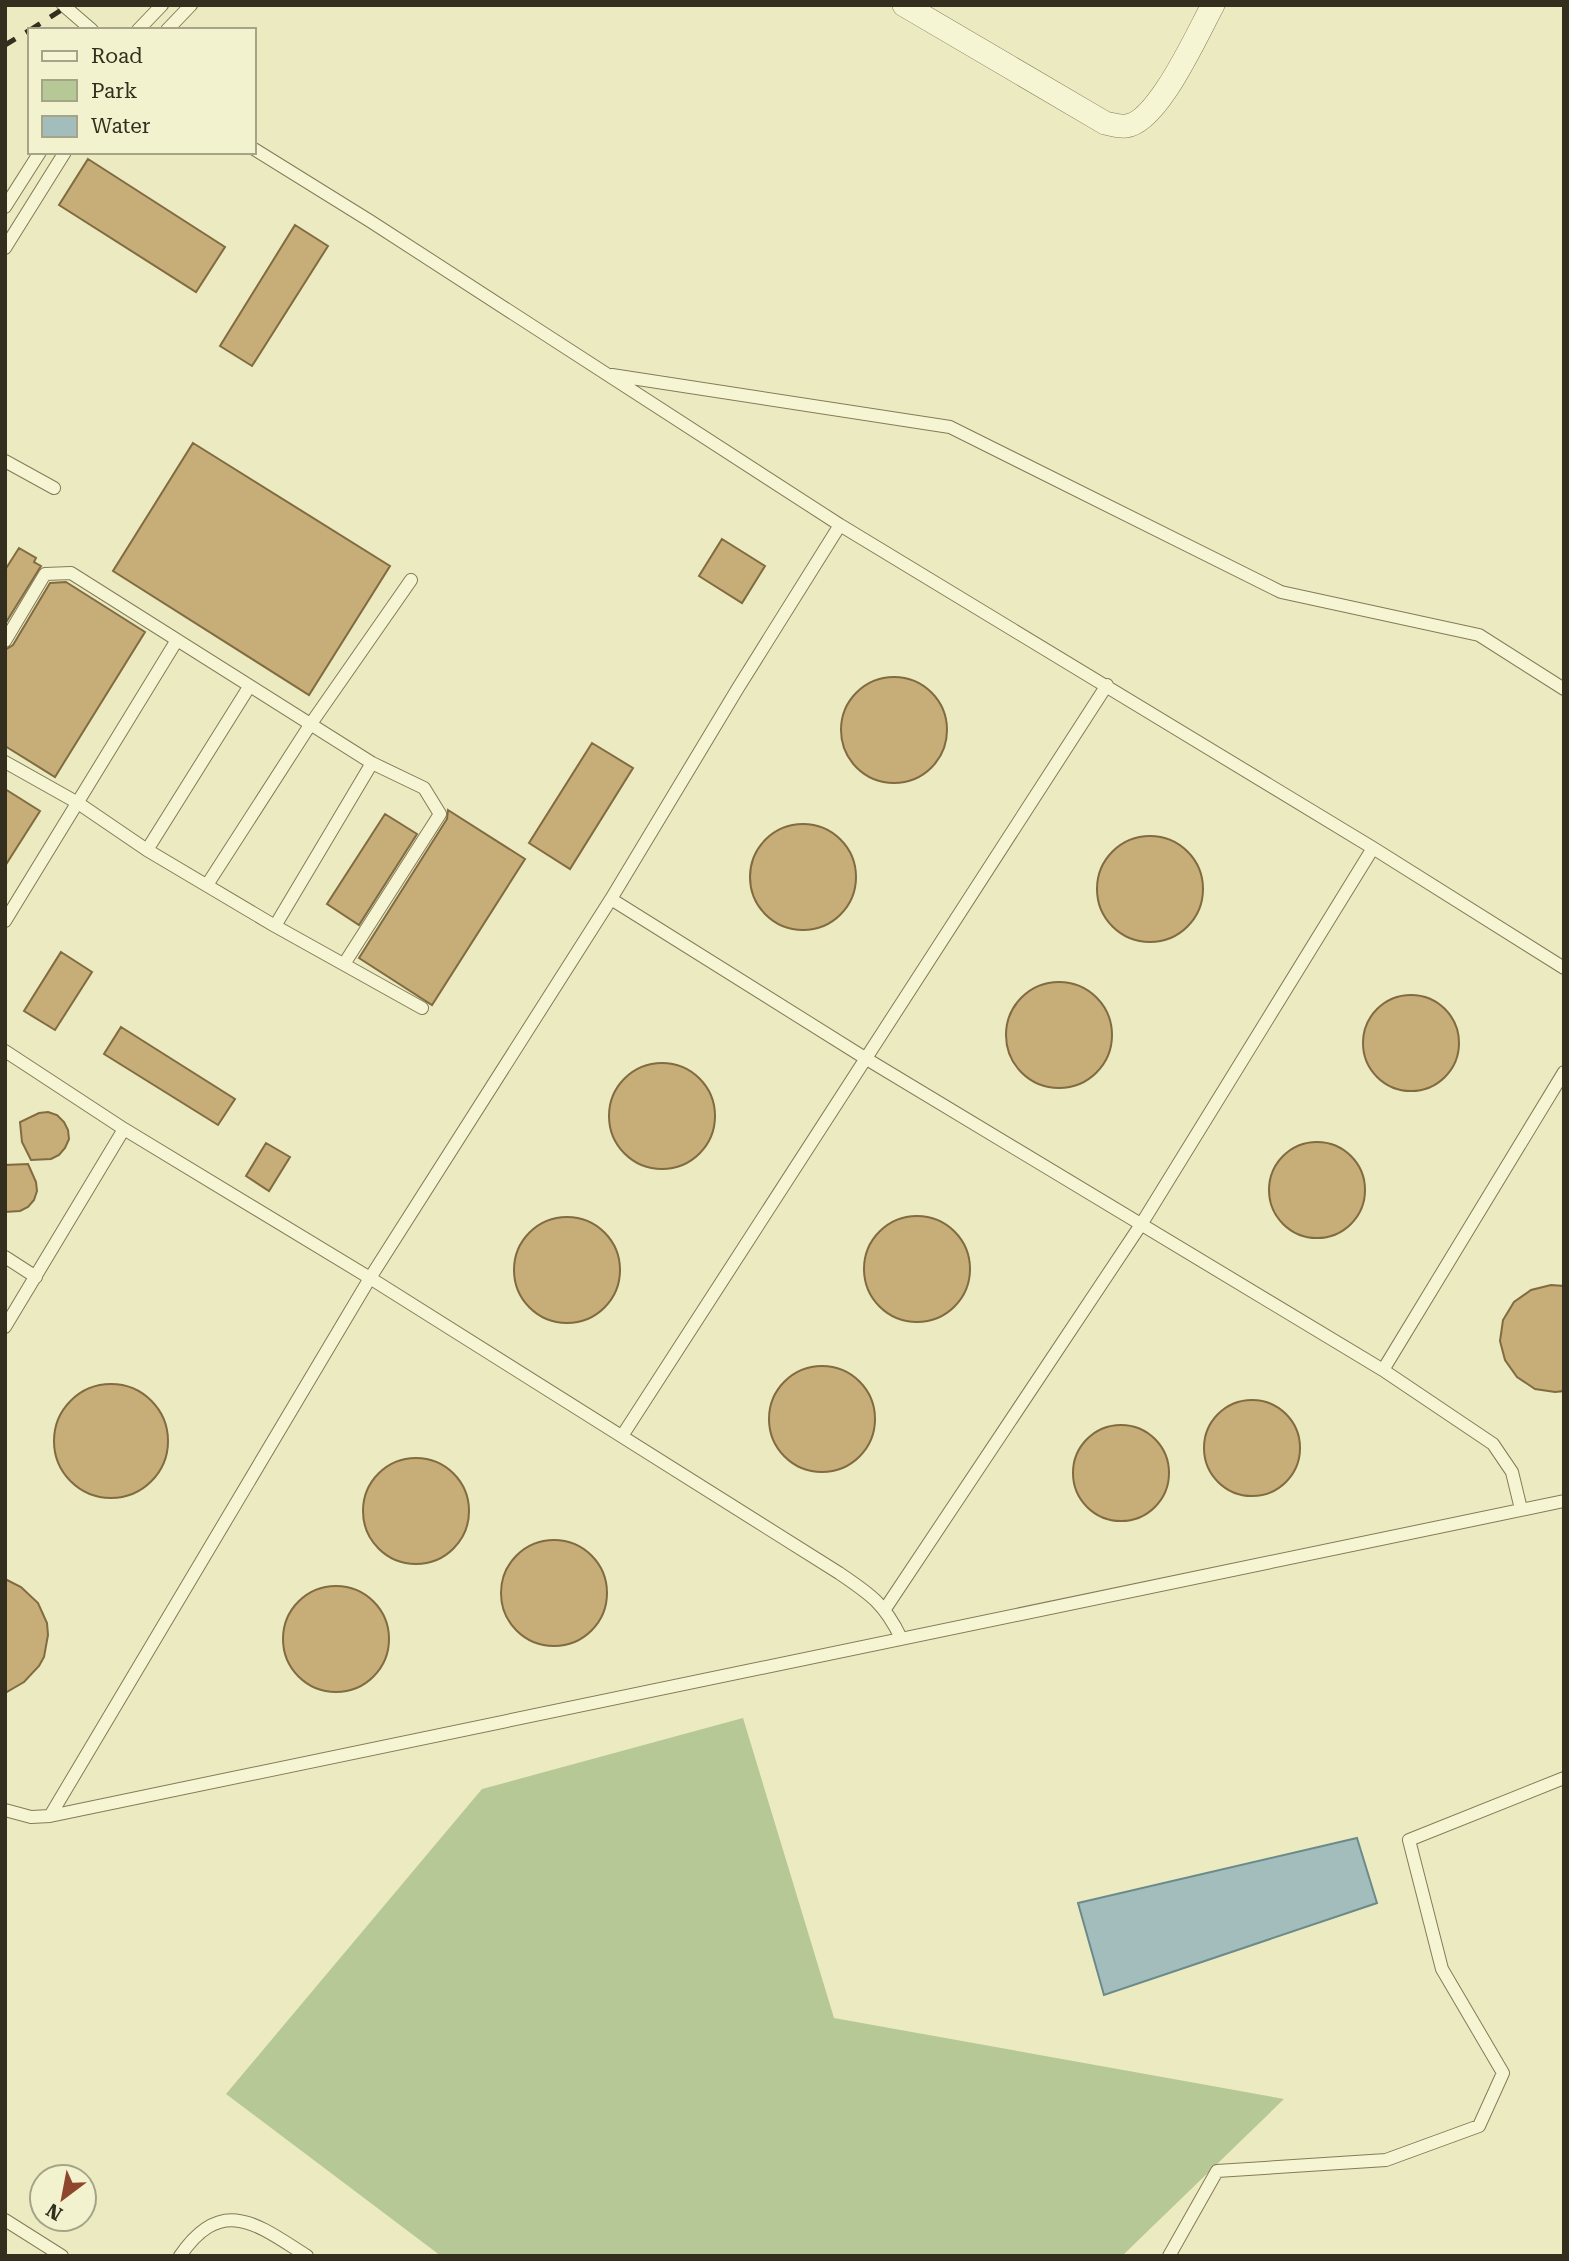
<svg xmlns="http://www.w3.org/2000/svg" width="1569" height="2261" font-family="'Roboto Serif',serif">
<rect width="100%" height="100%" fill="#ebeac0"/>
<path fill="#b5c895" d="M743,1718L834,2018L1284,2099L1122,2256H441L226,2094L482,1789Z"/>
<path fill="#a3bdbd" stroke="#6b8a8a" stroke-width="2" d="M1357,1838L1377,1903L1104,1995L1078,1903Z"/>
<path fill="#c7ae78" stroke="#816b41" stroke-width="2" d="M88,159L225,247L196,292L59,205Z
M295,225L328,246L252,366L220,346Z
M193,443L390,566L309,695L113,571Z
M722,539L765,566L742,603L699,576Z
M19,548L36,558L34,562L41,566L5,624V570Z
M66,582L145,632L55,777L5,746V650L13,645L50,583Z
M841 730a53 53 0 1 1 106 0a53 53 0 1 1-106 0Z
M592,743L633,768L570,869L529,843Z
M5,789L40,811L5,866Z
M448,810L525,859L432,1005L359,958L447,819Z
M385,814L417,834L359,925L327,904Z
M750 877a53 53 0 1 1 106 0a53 53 0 1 1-106 0Z
M1097 889a53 53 0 1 1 106 0a53 53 0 1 1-106 0Z
M61,952L92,972L55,1030L24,1011Z
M1006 1035a53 53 0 1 1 106 0a53 53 0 1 1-106 0Z
M1363 1043a48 48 0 1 1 96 0a48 48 0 1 1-96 0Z
M121,1027L235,1099L218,1125L104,1054Z
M609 1116a53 53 0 1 1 106 0a53 53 0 1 1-106 0Z
M48,1112L57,1115L64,1122L68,1130L69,1139L65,1148L59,1155L51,1159L31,1160L22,1142L20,1122L39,1113Z
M1269 1190a48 48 0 1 1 96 0a48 48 0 1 1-96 0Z
M266,1143L290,1157L269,1191L246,1176Z
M28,1164L36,1182L37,1191L34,1200L28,1207L20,1211L5,1212V1165Z
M864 1269a53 53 0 1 1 106 0a53 53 0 1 1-106 0Z
M514 1270a53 53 0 1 1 106 0a53 53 0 1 1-106 0Z
M1551,1285L1564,1286V1391L1555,1392L1535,1389L1517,1377L1505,1360L1500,1341L1503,1320L1514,1302L1531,1290Z
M769 1419a53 53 0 1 1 106 0a53 53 0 1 1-106 0Z
M54 1441a57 57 0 1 1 114 0a57 57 0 1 1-114 0Z
M1204 1448a48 48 0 1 1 96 0a48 48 0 1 1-96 0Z
M1073 1473a48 48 0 1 1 96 0a48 48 0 1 1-96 0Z
M363 1511a53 53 0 1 1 106 0a53 53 0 1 1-106 0Z
M501 1593a53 53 0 1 1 106 0a53 53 0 1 1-106 0Z
M5,1579L21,1587L38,1603L47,1623L48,1635L44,1657L39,1666L24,1682L5,1693Z
M283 1639a53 53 0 1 1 106 0a53 53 0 1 1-106 0Z"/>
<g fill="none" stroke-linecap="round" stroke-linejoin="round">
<defs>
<path id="service" d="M63,5L92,30
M138,30L162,5
M167,30L191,5
M254,149L370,221L840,525L1373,848L1564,968
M5,207L40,152
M5,248L65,152
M612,375L950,427L1281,592L1479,635L1564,689
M5,461L54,488
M5,641L45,574L71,573L372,763L424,788L440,814L344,964
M5,762L78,803L147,850L275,926L422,1008
M147,850L249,687
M207,885L310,725L411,580
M611,899L865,1058L1383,1370L1493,1444L1512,1472L1521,1509
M5,921L177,640
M275,926L372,763
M5,1051L124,1129L370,1278L839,1573C870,1594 884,1603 901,1638
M5,1257L36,1277
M5,1327L124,1129
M1383,1370L1564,1072
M622,1436L1107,685
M885,1609L1142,1223L1373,848
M5,1810L31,1817L50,1816L1564,1501
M50,1816L370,1278L611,899L738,688L840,525
M5,2220L62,2256
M180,2256C222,2194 258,2225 307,2256
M1169,2256L1217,2171L1386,2160L1479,2126L1503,2073L1442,1969L1409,1840L1564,1778"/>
<path id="minor" d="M904,5L1105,123C1111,124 1120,127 1126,126C1158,123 1198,32 1213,5"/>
</defs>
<use href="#service" stroke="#837b59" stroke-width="14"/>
<use href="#minor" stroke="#837b59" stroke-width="24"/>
<use href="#service" stroke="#f6f5d3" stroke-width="12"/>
<use href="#minor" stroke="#f6f5d3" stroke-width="23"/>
<path stroke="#332e1d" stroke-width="5" stroke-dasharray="12 12" stroke-linecap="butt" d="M30,30L69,5
M5,45L30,30"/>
</g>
<rect width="1569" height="2261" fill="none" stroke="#332e1d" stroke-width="14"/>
<rect x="28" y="28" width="228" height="126" fill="#f3f2cf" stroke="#a6a488" stroke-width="2"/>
<rect x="42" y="51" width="35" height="10" fill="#f6f5d3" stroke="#a6a488" stroke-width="2"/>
<text x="91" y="63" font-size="21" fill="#332e1d">Road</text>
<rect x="42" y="80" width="35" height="21" fill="#b5c895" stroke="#a6a488" stroke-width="2"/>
<text x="91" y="98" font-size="21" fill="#332e1d">Park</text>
<rect x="42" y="116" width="35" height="21" fill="#a3bdbd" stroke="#a6a488" stroke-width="2"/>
<text x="91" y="133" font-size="21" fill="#332e1d">Water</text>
<g transform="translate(63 2198) rotate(212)"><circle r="33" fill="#f3f2cf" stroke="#a6a488" stroke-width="2"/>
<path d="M0-5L12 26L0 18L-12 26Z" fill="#8f462d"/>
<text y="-10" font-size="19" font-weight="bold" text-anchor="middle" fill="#332e1d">N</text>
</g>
</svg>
